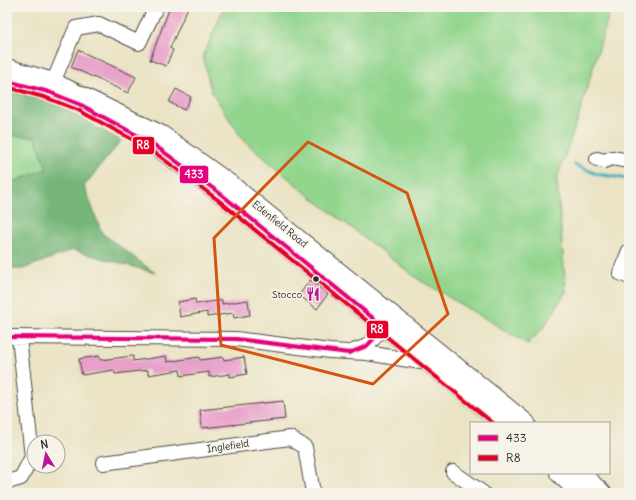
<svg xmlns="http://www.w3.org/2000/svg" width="636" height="500" font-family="Delius,sans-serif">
<rect width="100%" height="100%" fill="#f7f3e8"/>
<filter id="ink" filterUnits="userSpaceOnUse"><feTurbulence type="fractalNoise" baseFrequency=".025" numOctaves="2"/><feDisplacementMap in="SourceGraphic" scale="8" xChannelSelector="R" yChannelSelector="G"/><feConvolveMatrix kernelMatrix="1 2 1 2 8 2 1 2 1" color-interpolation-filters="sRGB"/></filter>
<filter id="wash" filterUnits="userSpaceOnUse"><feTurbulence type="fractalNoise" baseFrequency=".012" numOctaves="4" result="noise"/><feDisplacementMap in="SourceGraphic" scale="16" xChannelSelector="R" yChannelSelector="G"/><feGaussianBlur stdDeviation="0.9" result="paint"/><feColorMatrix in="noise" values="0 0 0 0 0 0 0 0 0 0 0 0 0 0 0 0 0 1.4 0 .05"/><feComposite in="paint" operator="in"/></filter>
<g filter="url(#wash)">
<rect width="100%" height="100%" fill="#eae3c4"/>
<path fill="#92d58d" stroke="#5e805c" d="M224,7H611L580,112L557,179L566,292L544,327L528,344L418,279L306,193L243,140L211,91L203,57Z
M7,135L35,137L47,169L7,184Z"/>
<path fill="#75b678" stroke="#507052" d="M7,89L58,105L121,141L84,186L102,233L155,273L73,250L23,269H7V184L47,169L35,137L7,135Z"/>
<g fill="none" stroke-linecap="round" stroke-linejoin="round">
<path stroke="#42aec0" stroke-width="3.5" d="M575,165L597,174L629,179"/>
</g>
<g id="blocks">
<path fill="#e8a0ca" d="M170,7H188L170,48L173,50L166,66L150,60Z
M78,50L136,77L128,93L71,67Z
M176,89L191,97L184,110L169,102Z
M310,280L328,294L317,309L299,295Z
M195,299L196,304L222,300V304L248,300L250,315L234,318L233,313L207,317V312L180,317L178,302Z
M99,356L100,360L133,356V361L166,356L167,362L199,357L200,360L223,357L224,360L244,357L247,374L230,377V374L209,377V372L181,376L180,370L148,375V370L115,374L114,370L82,375L79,359Z
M283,401L285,419L202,428L200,410Z"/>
</g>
</g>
<g filter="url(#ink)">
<use href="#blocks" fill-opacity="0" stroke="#484742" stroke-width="1"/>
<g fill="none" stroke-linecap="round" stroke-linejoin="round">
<defs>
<path id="minor" d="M49,92L76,28L99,24L139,43L156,7
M597,159L604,161L612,158L629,161
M629,251L620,273L629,277
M7,337L236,339L330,351L367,353L427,363
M353,351L367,346L391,319
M103,463L290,438L305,447L313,493
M453,472L483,493
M7,482L21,478L32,457L19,337"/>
<path id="major" d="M7,68L53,82L162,135L230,184L526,423
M152,143L222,195L503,423
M559,473L580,493
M580,473L602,493"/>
</defs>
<use href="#minor" stroke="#484742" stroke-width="16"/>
<use href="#major" stroke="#484742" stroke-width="20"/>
<use href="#minor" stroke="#fff" stroke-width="14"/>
<use href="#major" stroke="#fff" stroke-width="18"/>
<defs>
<path id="bus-1" d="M7,81L49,92L81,105L153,144L222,195L384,327L367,346L349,353L236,339L7,337"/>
<path id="bus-2" d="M7,87L47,98L78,110L150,149L218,200L493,423"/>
</defs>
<use href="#bus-1" stroke="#f7f3e8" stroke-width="7"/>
<use href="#bus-2" stroke="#f7f3e8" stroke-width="7"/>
<use href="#bus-1" stroke="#e5007d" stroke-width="4"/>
<use href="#bus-2" stroke="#e4002b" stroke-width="4"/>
</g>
</g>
<path fill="none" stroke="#d5540f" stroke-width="3" stroke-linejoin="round" d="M308,142L407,193L448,314L373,384L221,345L214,238Z"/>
<defs>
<symbol id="restaurant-bare" viewBox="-9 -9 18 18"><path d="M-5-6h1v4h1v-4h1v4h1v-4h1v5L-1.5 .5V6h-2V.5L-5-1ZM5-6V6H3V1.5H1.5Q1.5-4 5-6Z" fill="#b5179e" stroke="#f7f3e8" stroke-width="2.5" paint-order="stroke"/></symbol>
</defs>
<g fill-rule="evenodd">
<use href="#restaurant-bare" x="303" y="284" width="20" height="20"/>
</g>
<circle fill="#2b2b2b" stroke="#f7f3e8" stroke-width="1.5" cx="316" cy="279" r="3.5"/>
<g text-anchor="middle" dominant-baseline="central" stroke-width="3.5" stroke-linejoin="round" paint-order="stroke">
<g font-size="10" fill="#2b2b2b" stroke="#f7f3e8">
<text transform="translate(280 224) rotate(39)">Edenfield Road</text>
<text transform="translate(228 446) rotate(-8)">Inglefield</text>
</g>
<g font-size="10" fill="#2b2b2b" stroke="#f7f3e8" text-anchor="end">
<text x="302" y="294">Stocco</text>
</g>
</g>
<g stroke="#f7f3e8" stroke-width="1.5">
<rect x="132" y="136" width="23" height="19" rx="4" fill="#e4002b"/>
<rect x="179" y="165" width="30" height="19" rx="4" fill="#e5007d"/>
<rect x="366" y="320" width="23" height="19" rx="4" fill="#e4002b"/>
</g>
<g font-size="11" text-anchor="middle" font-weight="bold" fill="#fff">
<text x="143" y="149">R8</text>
<text x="194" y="178">433</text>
<text x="377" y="333">R8</text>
</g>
<rect width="636" height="500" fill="none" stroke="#f7f3e8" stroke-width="24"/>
<rect x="470" y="422" width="140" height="52" fill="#f7f3e8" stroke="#a5a39c"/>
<rect x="478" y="435" width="20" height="6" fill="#e5007d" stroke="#a5a39c"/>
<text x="506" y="442" font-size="12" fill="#2b2b2b">433</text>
<rect x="478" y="455" width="20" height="6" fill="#e4002b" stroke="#a5a39c"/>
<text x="506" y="462" font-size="12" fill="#2b2b2b">R8</text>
<g transform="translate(46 454) rotate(350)"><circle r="19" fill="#f7f3e8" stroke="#a5a39c"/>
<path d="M0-3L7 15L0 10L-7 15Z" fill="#b5179e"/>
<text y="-6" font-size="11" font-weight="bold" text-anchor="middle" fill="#2b2b2b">N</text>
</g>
</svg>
